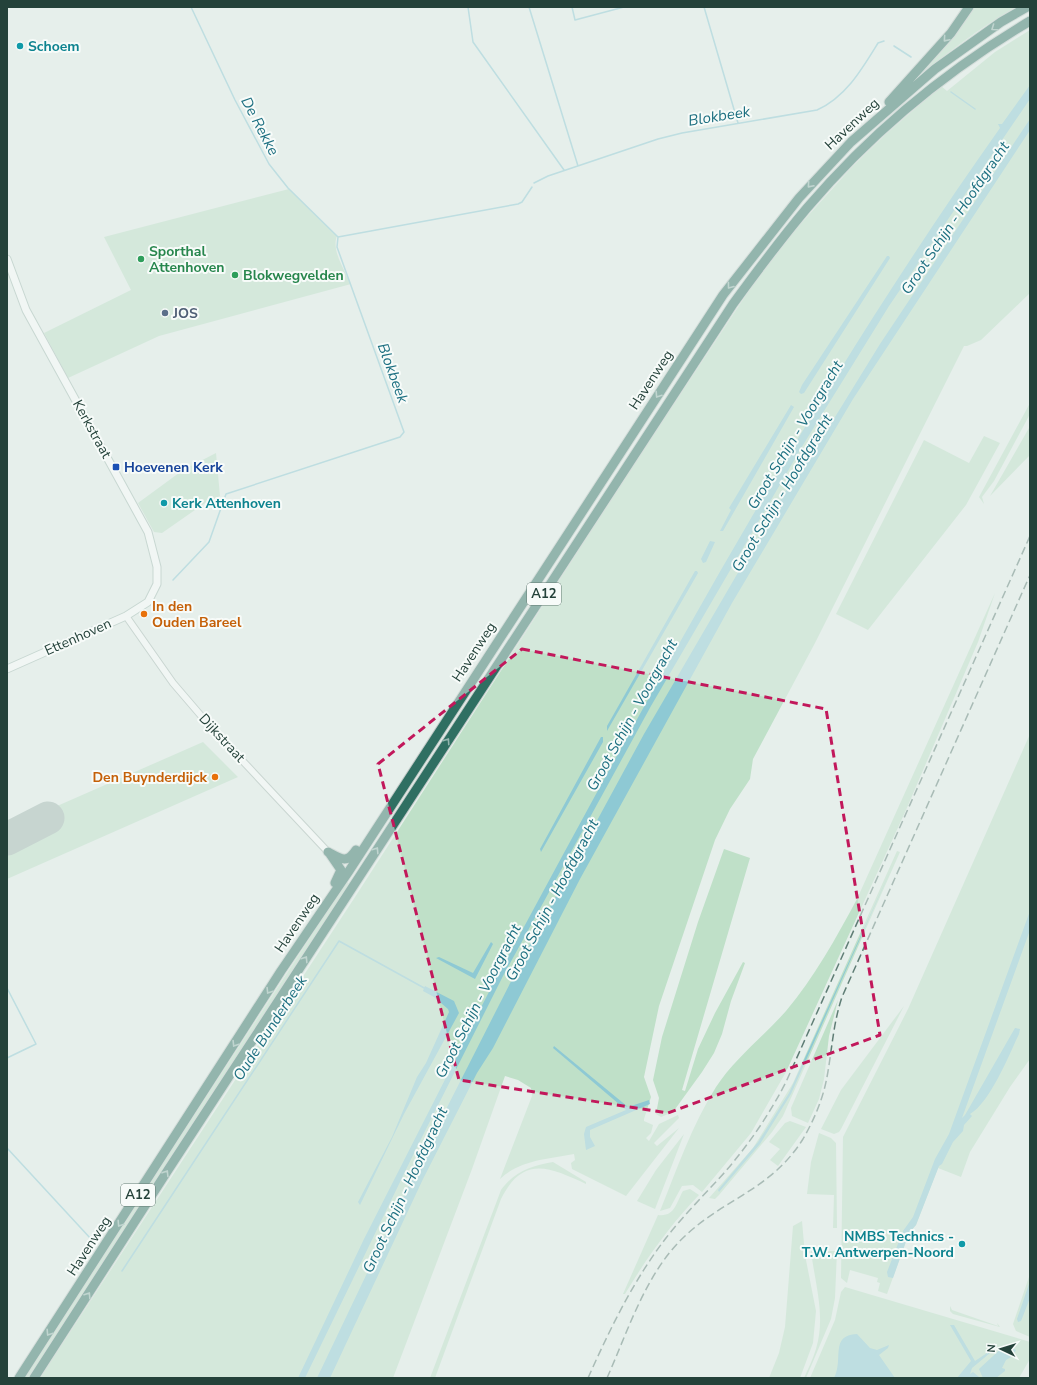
<svg xmlns="http://www.w3.org/2000/svg" width="1037" height="1385" font-family="'Nunito Sans',sans-serif">
<rect width="100%" height="100%" fill="#e6efeb"/>
<path fill="#bfe0c8" d="M972,7H1016C979,28 945,55 911,82Z
M1030,30V293L981,340L967,346H964L815,643L753,759L750,779L730,809L715,840L659,1006L644,1077L651,1097L644,1119V1121L653,1125L651,1133L646,1138L649,1141L659,1124L678,1115L679,1118L654,1143L657,1146L679,1128L626,1196L572,1169L571,1163L575,1160L574,1154C548,1159 520,1160 500,1179L532,1096L531,1088L518,1080L505,1076L472,1169L393,1378H40L357,894L631,469L752,286L796,229L852,167L885,135L941,86L947,91L995,52Z
M289,189L337,236C331,250 345,271 351,284L159,336L68,378L44,333L131,290L104,237Z
M1030,403V414L994,481L982,497L984,504L979,497Z
M1029,428L1030,455L990,496Z
M984,436L1000,443L966,505L868,630L836,614L924,440L969,463Z
M216,453L220,496L205,503L162,533L154,532L138,503L183,470Z
M995,593L978,642L906,810L786,1072L751,1133L702,1192L693,1185L682,1186L670,1208L660,1211C677,1169 692,1125 716,1087C735,1058 763,1037 786,1011C814,978 836,938 857,899Z
M1030,734V1059L1010,1087L970,1152L961,1177L938,1168L916,1225L909,1233L887,1294L878,1291L880,1283L877,1282L878,1278L850,1270L847,1283L841,1278L843,1137L908,1009Z
M203,742L238,777L7,879V828Z
M724,849L750,858L682,1090L685,1091L698,1049L715,1013L743,962L745,963L731,1001L722,1034L714,1053L702,1072L673,1112L661,1117L656,1114L659,1098L653,1080L662,1037L698,922Z
M897,851L900,852L783,1116L772,1132L719,1195L715,1199L709,1198L753,1148L793,1083Z
M347,881L349,884L28,1378H23Z
M838,1000L829,1036L824,1079L819,1099L808,1123L792,1116L791,1108Z
M904,1006L841,1129L839,1132L834,1134L821,1129L841,1090Z
M790,1121L806,1127L778,1166L770,1160L780,1149L769,1142L785,1123Z
M819,1133L831,1138L836,1143L837,1228H833L834,1195L807,1194L811,1162Z
M684,1134L655,1209L637,1201L656,1170Z
M553,1162L586,1182V1184C549,1167 523,1155 501,1199L435,1378H430L501,1190C515,1171 531,1166 553,1162Z
M690,1189L699,1195C670,1225 646,1259 625,1294H623L658,1215C675,1217 676,1203 683,1191Z
M802,1221L805,1255L816,1311L813,1343L800,1378H769L779,1353L785,1327L793,1226Z
M811,1251H837L835,1298L831,1319L806,1378H804C808,1369 813,1359 816,1349C826,1316 815,1284 811,1251Z
M1030,1274V1337L1016,1331L1013,1324Z
M845,1287L1027,1341L1030,1342V1359L1019,1378H810L835,1320L841,1292Z
M950,1306L952,1310L998,1326L997,1323L1000,1327L953,1314L950,1311Z"/>
<path fill="#8ec9d4" d="M1030,85V99L889,306L803,445L651,706L503,976L415,1151L305,1378H298L364,1239L457,1056L453,1049L461,1046L490,990L491,986L483,980L492,982L505,962C658,678 813,392 1000,128L998,124H1002Z
M1030,119V130L853,399L732,603L580,879L493,1048L477,1073L423,1179L330,1378H317L433,1135L530,944L644,734L799,468L811,456L880,344Z
M887,256H889L890,258L804,393L801,394L799,392L802,385Z
M791,405L794,407L723,531H720L731,510L729,508Z
M710,541L715,542L706,562L703,563L701,559Z
M695,571H697L698,573L607,731V726Z
M601,737H603V742L541,852L540,849Z
M892,867L791,1094L760,1144L719,1192L718,1190L758,1142L789,1093Z
M1030,911V930L962,1118L965,1115L1015,1028L1020,1029L1019,1034C1009,1055 990,1103 970,1114L972,1116L964,1125L963,1131L953,1142L942,1164L939,1166L916,1225L909,1233L893,1278L888,1277L887,1272L903,1231L913,1217L935,1159L949,1134Z
M491,942L493,944L475,979L436,958L439,957L473,973Z
M425,986L454,1001L459,1013L404,1114L360,1205L358,1202L392,1137L417,1077L426,1063L449,1012L448,1009L434,997L423,991Z
M554,1046L628,1107L649,1100L650,1104L590,1130V1137L595,1146L586,1150L584,1134L586,1127L626,1110L553,1048Z
M1030,1281V1298L1021,1321L1018,1322L1017,1319Z
M950,1325H954L975,1361L990,1351V1353L972,1368L970,1374L973,1372L979,1377L977,1378H957L971,1361Z
M857,1334L870,1348L877,1350L889,1345L888,1348L879,1355L895,1378H834C844,1360 829,1335 857,1334Z
M1005,1345L1016,1350L1013,1356L1006,1360L1002,1368L1005,1369V1371L996,1378H983L979,1369Z"/>
<g fill="none" stroke-linecap="round" stroke-linejoin="round">
<path stroke="#8ec9d4" stroke-width="1.5" d="M191,7L235,100L269,164L288,188L338,237
M468,7L473,42L564,170
M529,7L578,166
M572,7L575,20L624,7
M704,7L738,123
M894,46L911,57
M951,92L975,109
M534,183L548,176L658,139L682,133L817,110C846,97 862,69 878,43L884,41
M173,580L209,542L226,494L400,437L404,432L337,247L338,237L518,204L522,202L532,187
M7,988L36,1044L7,1058
M7,1148L91,1239
M122,1271L339,941L426,989"/>
<path stroke="#a2b6b0" stroke-width="33" d="M7,839L48,818"/>
<defs>
<path id="tertiary" d="M126,616L173,683L209,725L328,852"/>
<path id="secondary" d="M7,259L26,310L148,532L157,567V584L148,602L126,616L7,669"/>
<path id="motorway" d="M889,102L951,33L969,7
M328,852C341,859 347,864 356,850
M330,854L341,870L335,883
M19,1378L281,971L349,871L723,295L799,198L851,142L935,69L1001,22L1027,7
M34,1378L168,1170L733,304C757,271 781,239 807,208C870,134 947,70 1030,21"/>
</defs>
<use href="#tertiary" stroke="#a8b8b2" stroke-width="8"/>
<use href="#secondary" stroke="#a4bbb3" stroke-width="9"/>
<use href="#motorway" stroke="#c2cac8" stroke-width="11"/>
<use href="#tertiary" stroke="#fff" stroke-width="6"/>
<use href="#secondary" stroke="#fff" stroke-width="7"/>
<use href="#motorway" stroke="#2f6f62" stroke-width="9"/>
<path stroke="#5f7d75" stroke-width="1.5" stroke-dasharray="8 4" stroke-linecap="butt" d="M588,1378C610,1329 633,1281 666,1238C684,1215 705,1194 725,1172C749,1144 769,1115 786,1082L1030,536
M607,1378C628,1331 646,1272 685,1236C725,1198 771,1190 803,1139C814,1120 823,1099 827,1077C832,1050 833,1024 842,997L1030,575"/>
</g>
<defs><path id="oneway-chevron" d="M-2-3.5L2.5 0L-2 3.5" fill="none" stroke-width="1.6" stroke-linecap="round" stroke-linejoin="round"/></defs>
<g stroke="#93b5ae">
<use href="#oneway-chevron" transform="translate(994 28) rotate(145)"/>
<use href="#oneway-chevron" transform="translate(946 39) rotate(131)"/>
<use href="#oneway-chevron" transform="translate(810 185) rotate(131)"/>
<use href="#oneway-chevron" transform="translate(730 286) rotate(127)"/>
<use href="#oneway-chevron" transform="translate(658 395) rotate(123)"/>
<use href="#oneway-chevron" transform="translate(447 741) rotate(-56)"/>
<use href="#oneway-chevron" transform="translate(376 850) rotate(-57)"/>
<use href="#oneway-chevron" transform="translate(305 959) rotate(-57)"/>
<use href="#oneway-chevron" transform="translate(269 991) rotate(122)"/>
<use href="#oneway-chevron" transform="translate(235 1044) rotate(122)"/>
<use href="#oneway-chevron" transform="translate(166 1173) rotate(-58)"/>
<use href="#oneway-chevron" transform="translate(120 1224) rotate(123)"/>
<use href="#oneway-chevron" transform="translate(88 1295) rotate(-57)"/>
<use href="#oneway-chevron" transform="translate(49 1333) rotate(123)"/>
</g>
<path d="M0 0H1037V1385H0ZM522,649L826,709L880,1035L668,1113L459,1080L378,764Z" fill="#e6efeb" fill-opacity=".55" fill-rule="evenodd"/>
<path fill="none" stroke="#c2185b" stroke-width="3" stroke-dasharray="8 5" stroke-linejoin="round" d="M522,649L826,709L880,1035L668,1113L459,1080L378,764Z"/>
<g fill="#0f9aa8" stroke="#f7fbf9" stroke-width="1.5">
<circle cx="20" cy="46" r="4"/>
<circle cx="164" cy="503" r="4"/>
<circle cx="962" cy="1244" r="4"/>
</g>
<g fill="#2e9e5b" stroke="#f7fbf9" stroke-width="1.5">
<circle cx="141" cy="259" r="4"/>
<circle cx="235" cy="275" r="4"/>
</g>
<circle fill="#5c6f8a" stroke="#f7fbf9" stroke-width="1.5" cx="165" cy="313" r="4"/>
<rect fill="#1a4fb4" stroke="#f7fbf9" stroke-width="1.5" x="112" y="463" width="8" height="8" rx="2"/>
<g fill="#e8710a" stroke="#f7fbf9" stroke-width="1.5">
<circle cx="144" cy="614" r="4"/>
<circle cx="215" cy="777" r="4"/>
</g>
<g text-anchor="middle" dominant-baseline="central" stroke-width="4" stroke-linejoin="round" paint-order="stroke">
<g fill="#f7fbf9" stroke="#637a73" stroke-width="1">
<rect x="527" y="583" width="34" height="22" rx="3"/>
<rect x="121" y="1184" width="34" height="22" rx="3"/>
</g>
<g font-size="13" font-weight="bold" fill="#24423a">
<text x="544" y="594">A12</text>
<text x="138" y="1195">A12</text>
</g>
<g font-size="14" font-weight="bold" fill="#0d838f" stroke="#f7fbf9" text-anchor="start">
<text x="28" y="46">Schoem</text>
<text x="172" y="503">Kerk Attenhoven</text>
<text x="954" y="1236" text-anchor="end">NMBS Technics -<tspan x="954" dy="16">T.W. Antwerpen-Noord</tspan></text>
</g>
<g font-size="14" fill="#24423a" stroke="#f7fbf9">
<text transform="translate(852 124) rotate(-43)">Havenweg</text>
<text transform="translate(651 380) rotate(-57)">Havenweg</text>
<text transform="translate(92 429) rotate(61)">Kerkstraat</text>
<text transform="translate(78 637) rotate(-24)">Ettenhoven</text>
<text transform="translate(474 652) rotate(-57)">Havenweg</text>
<text transform="translate(222 738) rotate(47)">Dijkstraat</text>
<text transform="translate(297 923) rotate(-56)">Havenweg</text>
<text transform="translate(89 1246) rotate(-57)">Havenweg</text>
</g>
<g font-size="14" font-weight="bold" fill="#27864d" stroke="#f7fbf9" text-anchor="start">
<text x="149" y="251">Sporthal<tspan x="149" dy="16">Attenhoven</tspan></text>
<text x="243" y="275">Blokwegvelden</text>
</g>
<g font-size="14" font-weight="bold" fill="#4e5e75" stroke="#f7fbf9" text-anchor="start">
<text x="173" y="313">JOS</text>
</g>
<g font-size="14" font-weight="bold" fill="#164399" stroke="#f7fbf9" text-anchor="start">
<text x="124" y="467">Hoevenen Kerk</text>
</g>
<g font-size="14" font-weight="bold" fill="#c56008" stroke="#f7fbf9" text-anchor="start">
<text x="152" y="606">In den<tspan x="152" dy="16">Ouden Bareel</tspan></text>
<text x="207" y="777" text-anchor="end">Den Buynderdijck</text>
</g>
<g font-size="15" font-style="italic" fill="#1c6f80" stroke="#f7fbf9">
<text transform="translate(719 116) rotate(-9)">Blokbeek</text>
<text transform="translate(260 126) rotate(62)">De Rekke</text>
<text transform="translate(955 218) rotate(-56)">Groot Schijn - Hoofdgracht</text>
<text transform="translate(393 373) rotate(70)">Blokbeek</text>
<text transform="translate(795 435) rotate(-59)">Groot Schijn - Voorgracht</text>
<text transform="translate(782 493) rotate(-59)">Groot Schijn - Hoofdgracht</text>
<text transform="translate(632 715) rotate(-61)">Groot Schijn - Voorgracht</text>
<text transform="translate(552 900) rotate(-62)">Groot Schijn - Hoofdgracht</text>
<text transform="translate(478 1001) rotate(-63)">Groot Schijn - Voorgracht</text>
<text transform="translate(270 1028) rotate(-57)">Oude Bunderbeek</text>
<text transform="translate(405 1190) rotate(-65)">Groot Schijn - Hoofdgracht</text>
</g>
</g>
<rect width="1037" height="1385" fill="none" stroke="#24423a" stroke-width="16"/>
<g transform="translate(1001 1349) rotate(274)" stroke="#f7fbf9" stroke-width="3" paint-order="stroke">
<path d="M0-3L7 15L0 10L-7 15Z" fill="#24423a"/>
<text y="-6" font-size="11" font-weight="bold" text-anchor="middle" fill="#24423a">N</text>
</g>
</svg>
